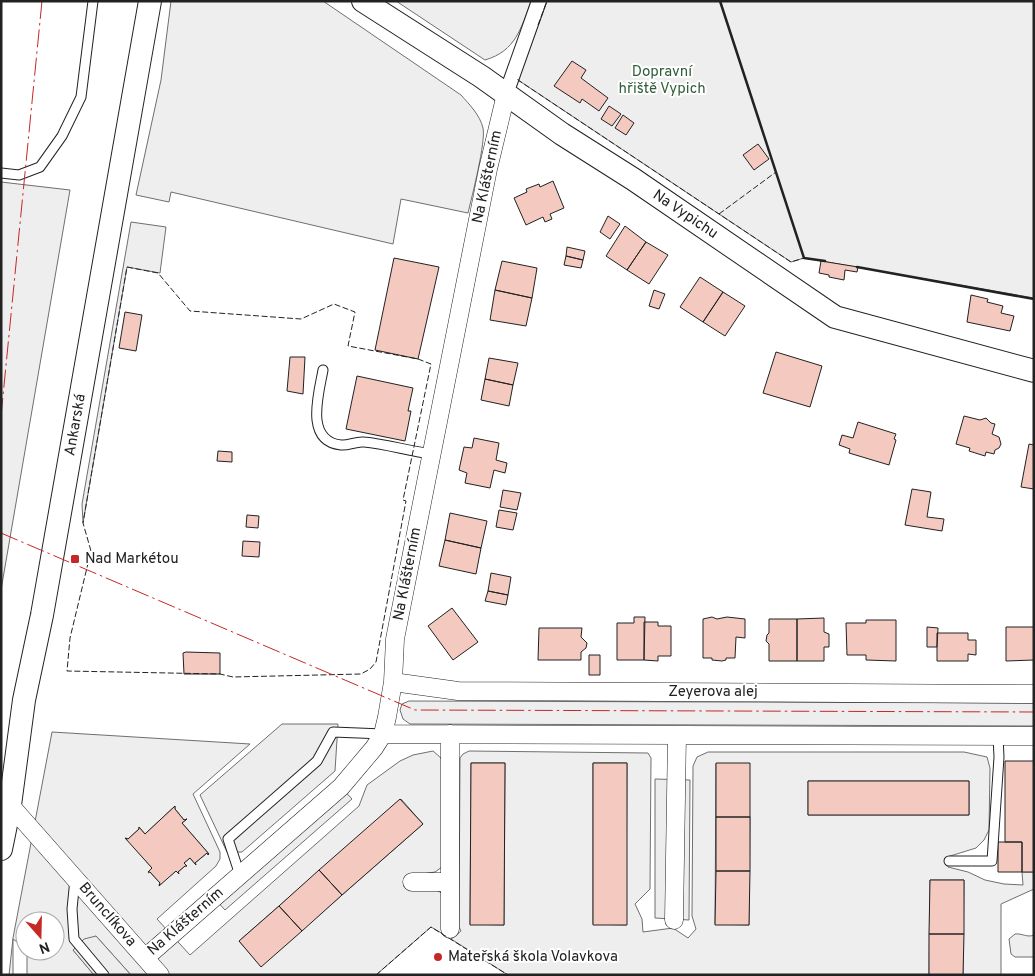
<svg xmlns="http://www.w3.org/2000/svg" width="1035" height="976" font-family="Overpass,sans-serif">
<rect width="100%" height="100%" fill="#fff"/>
<path fill="#eee" stroke="#6f6f6f" fill-rule="evenodd" d="M171,1H323L461,95C469,104 480,115 483,128C486,142 472,196 468,213L401,199L393,244L171,192L169,202L136,195L161,80Z
M396,1H531C521,28 516,51 485,60Z
M547,1H1034V298L804,258L791,262L518,80Z
M1,182L70,190L1,590Z
M131,222L166,227L160,273L127,267L83,523L82,504Z
M409,701L1034,703V726L410,724L403,719L400,710L402,704Z
M52,732L250,744L193,794L220,852V859L216,866L157,919L190,955L359,806L367,785L400,761L413,755L433,751L441,758L444,766L442,867L435,872L410,876L440,892L443,895V934L431,927L376,975H131L96,936L73,950L94,975H27V951H55V921H25V948L13,939V975H9L13,938ZM401,799L423,824L261,966L239,941ZM175,806V809L184,820L187,819L182,823L209,854L207,853L195,863L196,865L190,858L184,863L187,866H185L178,872L179,874L176,871L159,885L160,883L150,872L148,873L152,868L126,838L128,839L139,829V827L145,834Z
M469,751L648,753L651,758L650,889L635,904L642,919L643,932L673,928L688,938L696,929L692,916L693,766L697,757L708,752H964L987,757L990,768L989,830L984,840L976,848L947,857L948,867L968,872L985,880L1004,884L1023,885L1022,872H1034V889L1001,904V975H963L964,880H930L929,975H508L451,939L461,931L459,927L460,758L463,754ZM471,763H505L504,925L470,924ZM593,763H627L626,925L593,924ZM716,764L750,817L749,925L715,924ZM808,781H969V815H808Z
M1015,934C1022,933 1027,938 1034,935V957H1015L1011,954L1009,939Z"/>
<path fill="#ededed" stroke="#6f6f6f" d="M282,724H338L335,771L242,852H227L200,795Z
M655,779L690,780L689,920L655,918Z
M341,787L352,799L225,910L214,898Z
M96,936L131,975H94L73,950L84,939Z"/>
<path fill="#f3c9c0" stroke="#222" d="M572,61L586,70L581,78L608,98L599,111L582,99L580,103L554,86Z
M609,106L621,114L612,126L601,119Z
M623,115L634,123L626,135L615,128Z
M758,144L769,159L754,170L743,155Z
M553,181L564,208L550,214L552,219L545,222L543,217L526,225L514,198L527,192L526,189L539,184L540,187Z
M608,216L620,224L610,239L600,232Z
M625,226L646,242L627,270L606,256Z
M646,242L668,255L649,284L627,270Z
M567,247L585,251L583,260L566,256Z
M566,256L583,260L581,268L564,265Z
M394,258L439,267L418,359L375,350Z
M502,261L537,268L532,298L495,290Z
M821,261L858,267L857,272L845,270L844,280L829,277V275L819,273Z
M700,277L723,292L703,322L680,307Z
M495,290L532,298L526,326L490,320Z
M654,290L665,294L659,309L649,306Z
M723,292L745,306L725,336L703,322Z
M971,295L988,299L987,302L1003,306L1001,313L1014,316L1010,331L967,322Z
M125,312L142,315L136,351L119,348Z
M776,352L822,366L810,407L763,393Z
M290,357H305L303,394L287,391Z
M489,358L518,363L513,385L485,379Z
M357,376L413,388L408,411H411L405,441L346,429Z
M485,379L513,385L509,406L481,400Z
M964,416L980,420L986,418L991,423L995,424L992,434L999,437L1001,444L999,448L995,450L994,454L986,452L985,456L969,451L970,448L956,444Z
M858,422L896,434L894,439L896,440L889,465L849,453L850,449L839,445L842,435L853,438Z
M474,438L499,443L496,460L507,463L505,473L494,470L490,488L465,483L467,473L459,470L464,447L472,448Z
M1029,444L1034,445V489L1021,487Z
M218,451L232,452V462L217,461Z
M912,489L931,492L927,517L944,519L942,531L905,525Z
M503,490L521,493L517,510L500,507Z
M499,510L517,513L513,530L496,527Z
M450,513L487,521L481,548L445,540Z
M247,515L259,516L258,528L246,527Z
M445,540L481,548L476,574L439,566Z
M243,541L260,542L259,557L242,556Z
M491,573L511,577L508,595L488,591Z
M488,591L508,595L506,605L485,601Z
M452,608L478,642L453,660L428,626Z
M634,617H645L644,660H617V623H634Z
M712,617L717,619L727,617L745,619V638L736,637L735,658H726V660L722,661L712,660V658H703V619Z
M824,618V632L829,634V647H824V661H797V619Z
M769,619H797V661H769V644L766,641L767,635L769,633Z
M866,620H896V661L866,660V655H847L846,623H866Z
M644,622H658V626H671V656H658V661L644,660Z
M927,627L938,628L937,647H927Z
M1006,627H1034V660L1006,661Z
M539,628H582L581,637L587,643L586,648L581,652V660H538Z
M937,633H968V640H976V655L968,654V661H937Z
M186,652L220,653V674H184L183,653Z
M589,655H600V675H589Z
M1005,761H1034V872H1022V842H1005Z
M471,763H505L504,925H470Z
M593,763H627V925H593Z
M716,763H750V817H716Z
M808,781H969V815H808Z
M400,799L423,824L342,895L319,870Z
M175,806V809L184,820L187,819L182,823L209,854L208,855L207,853L195,863L196,865L190,858L184,863L187,866H185L178,872L179,874L176,871L159,886L160,883L150,872H148L152,868L125,838L128,839L139,829V827L145,834Z
M716,817H750V871H716Z
M998,842H1022V872H998Z
M319,870L342,895L302,931L279,906Z
M716,871H750L749,925H715Z
M930,880H964V934H929Z
M279,906L302,931L261,967L239,941Z
M929,934H964L963,975H929Z"/>
<g fill="none" stroke-linecap="round" stroke-linejoin="round">
<defs>
<path id="service" d="M1,173L19,175L40,167L62,136L81,97L93,1
M323,370C319,393 304,441 341,445C348,446 356,441 364,442C386,444 409,451 432,454
M949,861H992L999,757L998,736
M240,875L228,839L317,761L333,732L383,734
M75,879L72,909L74,939L104,975"/>
<path id="pedestrian" d="M506,94L539,1"/>
<path id="minor" d="M393,682L458,691L1034,694
M383,734L1034,736
M450,734V929
M2,803L10,805L160,975
M412,882H450
M674,920L677,735
M145,958L341,787L374,748L383,734L387,717L393,682L395,639L488,169L506,94"/>
<path id="tertiary" d="M363,1L482,77L562,134L633,179L835,317L1034,371
M1,849L10,805L24,700L42,615L150,1"/>
</defs>
<use href="#service" stroke="#222" stroke-width="11"/>
<use href="#pedestrian" stroke="#222" stroke-width="16"/>
<use href="#minor" stroke="#222" stroke-width="19"/>
<use href="#tertiary" stroke="#222" stroke-width="24"/>
<use href="#service" stroke="#fff" stroke-width="9"/>
<use href="#pedestrian" stroke="#fff" stroke-width="14"/>
<use href="#minor" stroke="#fff" stroke-width="18"/>
<use href="#tertiary" stroke="#fff" stroke-width="22"/>
<path stroke="#222" stroke-width="1" stroke-dasharray="6 2.5" stroke-linecap="butt" d="M538,25L547,1
M518,79V80L791,262L804,258
M719,214L776,172
M127,267L158,273L190,311L301,319L334,304L355,312L348,346L418,359L431,364L403,500L406,501L376,662L370,669L361,674L233,677L220,674L67,671L70,638L91,551L83,523Z
M376,975L431,927L508,975"/>
<path stroke="#222" stroke-width="2.5" d="M720,1L804,258L825,261
M857,267L1034,299"/>
<path stroke="#c62828" stroke-width="1" stroke-dasharray="18 4 2.5 4" stroke-linecap="butt" d="M1,416L42,1
M1,533L415,710L1034,712"/>
</g>
<g fill="#c62828" stroke="#fff" stroke-width="2">
<rect x="70" y="554" width="10" height="10" rx="2.5"/>
<circle cx="438" cy="957" r="5"/>
</g>
<g text-anchor="middle" dominant-baseline="central" stroke-width="4" stroke-linejoin="round" paint-order="stroke">
<g font-size="15" fill="#2f5e38" stroke="#fff">
<text x="662" y="72">Dopravní<tspan x="662" dy="17">hřiště Vypich</tspan></text>
</g>
<g font-size="15" fill="#222" stroke="#fff">
<text transform="translate(488 177) rotate(-78)">Na Klášterním</text>
<text transform="translate(685 215) rotate(34)">Na Vypichu</text>
<text transform="translate(76 425) rotate(-80)">Ankarská</text>
<text transform="translate(408 574) rotate(-79)">Na Klášterním</text>
<text x="713" y="692">Zeyerova alej</text>
<text transform="translate(107 915) rotate(49)">Brunclíkova</text>
<text transform="translate(186 922) rotate(-41)">Na Klášterním</text>
</g>
<g font-size="15" fill="#222" stroke="#fff" text-anchor="start">
<text x="85" y="559">Nad Markétou</text>
<text x="448" y="957">Mateřská škola Volavkova</text>
</g>
</g>
<rect width="1035" height="976" fill="none" stroke="#222222" stroke-width="5"/>
<g transform="translate(40 936) rotate(160)"><circle r="24" fill="#ffffff" stroke="#a7a7a7"/>
<path d="M0-4L9 19L0 12L-9 19Z" fill="#c62828"/>
<text y="-8" font-size="14" font-weight="bold" text-anchor="middle" fill="#222222">N</text>
</g>
</svg>
